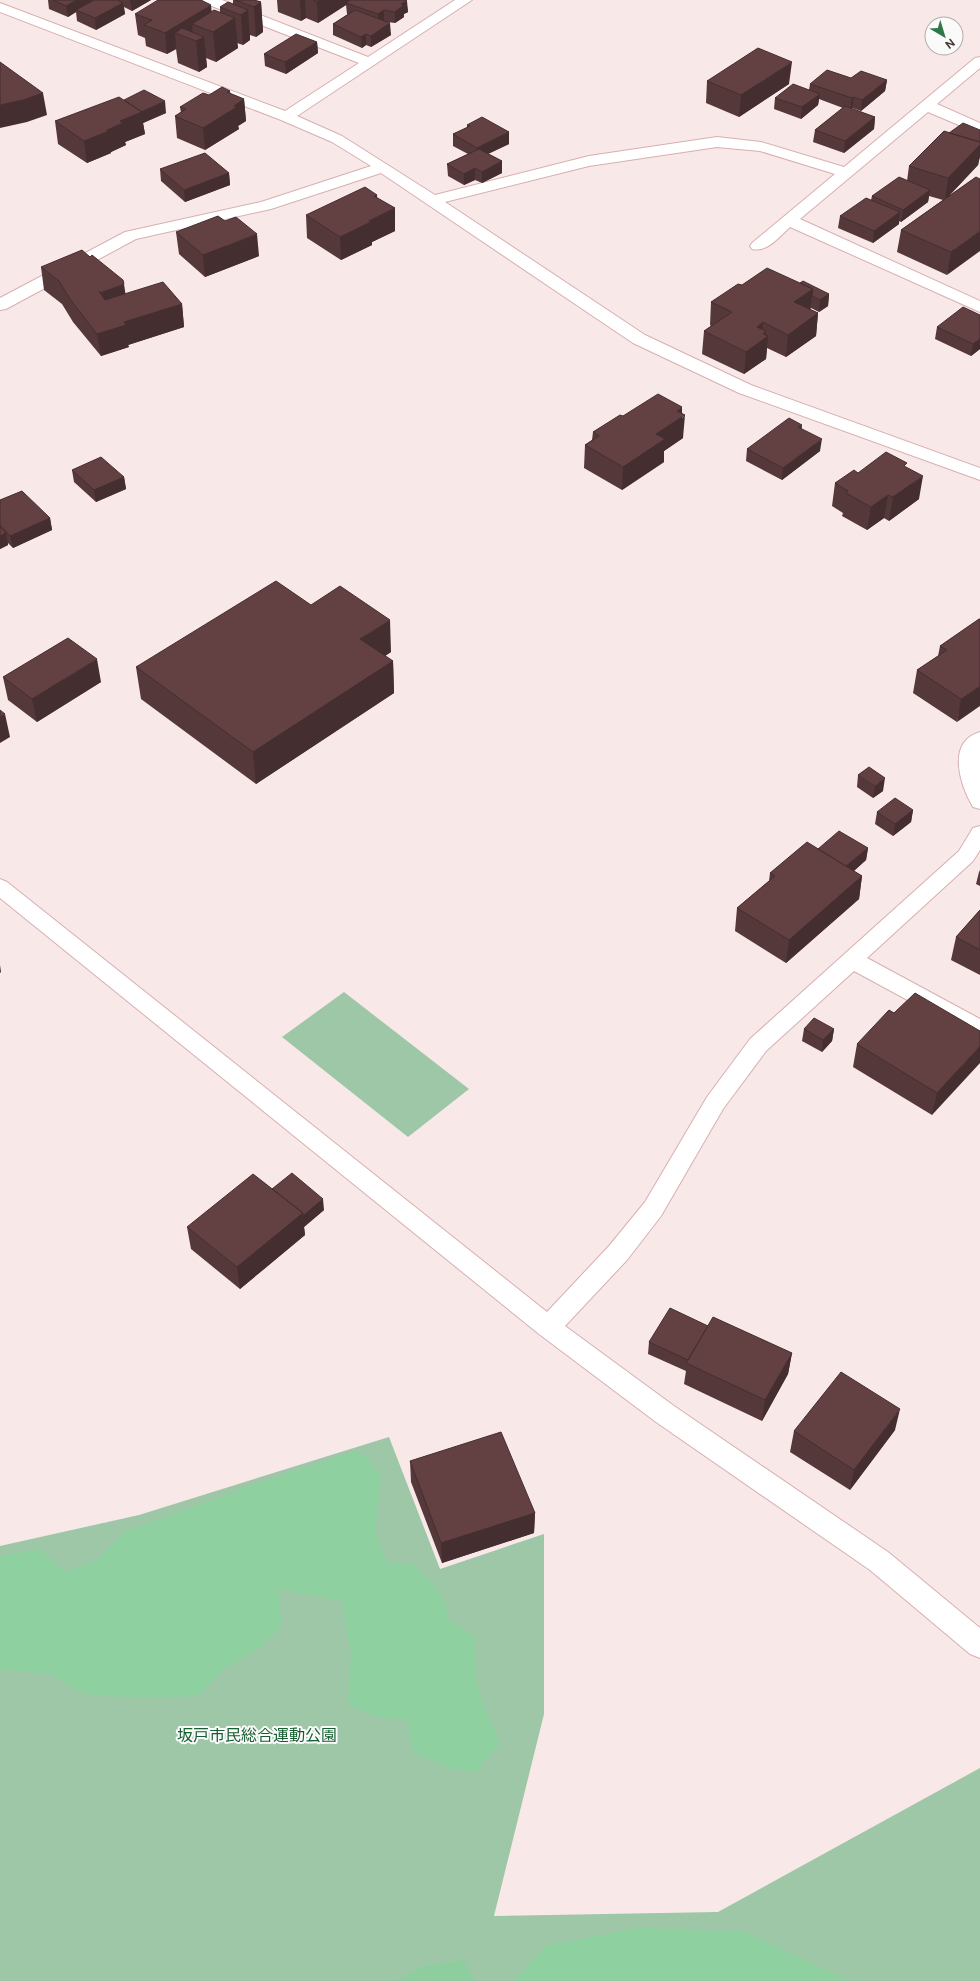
<svg xmlns="http://www.w3.org/2000/svg" width="980" height="1981" font-family="'Public Sans','Noto Sans JP',sans-serif">
<rect width="100%" height="100%" fill="#f9e8e8"/>
<path fill="#9dc7a7" d="M344,992L469,1089L408,1137L282,1037Z
M389,1437L440,1569L544,1534V1714L494,1916L718,1912L980,1768V1981H0V1546L139,1515Z"/>
<path fill="#8fd0a0" d="M355,1451L368,1457L381,1476L375,1532L388,1564H412L431,1581L446,1603L447,1619L476,1637C470,1678 484,1706 500,1743L476,1772L451,1769L413,1752L407,1720L373,1716L348,1704L351,1653L342,1601L278,1589L282,1625L260,1648L226,1668L199,1696L135,1698L84,1694L51,1674L0,1669V1556L40,1549L65,1572L97,1560L124,1532L250,1486Z
M639,1928L745,1932L849,1981H514L545,1946Z"/>
<path fill="#8ece9e" d="M463,1960L475,1981H397L422,1967Z"/>
<g fill="none" stroke-linecap="round" stroke-linejoin="round">
<defs>
<path id="minor" d="M202,0H222L368,57L455,0H472L297,116L342,136L435,195L589,156L717,137L761,142L844,167L975,58L980,57V68L937,104L980,123V134L928,112L800,219L980,301V312L790,227C780,236 767,253 752,249L750,246L752,243L835,174L760,151L717,147L589,166L445,202L645,335L751,385L980,468V480L739,393L633,343L381,173L271,209L136,239L6,309L0,310V298L125,232L261,202L371,166L332,142L281,120L0,12V3L285,111L359,63L204,3Z
M980,732V809L973,807C960,785 946,742 980,732Z
M980,826V850L973,861L867,958L980,1019V1038L972,1035L854,971L766,1051L723,1109L661,1216L627,1260L565,1326L674,1406L888,1552L980,1628V1658L970,1654L870,1570L656,1422L539,1334L0,898V879L7,882L547,1312L609,1246L645,1202L707,1097L750,1039L959,851L973,828Z"/>
</defs>
<use href="#minor" stroke="#d8afb0" stroke-width="2"/>
<use href="#minor" fill="#fff" fill-rule="evenodd"/>
</g>
<path fill="#55383a" d="M48,0H151L132,11L124,7L125,14L96,30L77,21L76,12L68,17L49,9Z
M233,0H254L261,2L263,32L256,37L250,35V40L243,45L237,43L238,48L216,62L206,58L207,67L199,72L178,63L176,49L167,54L146,46L145,38L138,35L135,14L212,12L220,13V7L233,5Z
M277,0H406L408,12L404,14V17L395,23L387,22L391,35L371,47L366,45L362,48L333,35V24L348,14H347L346,5L318,23L306,18L301,21L278,12Z
M317,42L318,53L286,74L265,66L264,54Z
M851,78L887,80L885,91L861,111L852,108V109L875,117L874,129L844,153L813,142L815,130L843,108L819,99L818,105L801,119L774,109L775,98L809,90L810,84Z
M707,81L789,84L739,117L706,103Z
M230,94L244,99L246,121L238,126L239,129L205,150L177,138L175,116L181,113L180,107L209,95Z
M124,100L166,113L143,123L145,134L125,142L126,145L111,152V153L87,163L58,144L55,121Z
M467,125L509,132V144L488,154L502,161V173L482,183L475,180L464,185L448,176L447,164L468,154L453,146V134L467,128Z
M980,130V156L978,165L949,196L976,177L947,275L897,252L901,230L943,200L929,196L928,202L901,222L899,221V224L873,243L838,228L840,216L871,200L872,196L907,181L909,166L949,133Z
M160,169L229,173L230,185L185,202L161,181Z
M377,198L395,208V231L372,242V245L341,260L307,238L306,215Z
M176,232L259,256L205,277L179,254Z
M41,267L125,294L182,304L184,327L128,345L129,347L101,356L73,322L62,304L44,290Z
M800,283L829,294L828,306L819,312L811,308L810,309L818,313L816,336L786,357L767,348L766,359L744,374L702,354L704,331L711,326L710,325L711,302L742,285Z
M980,315V349L971,356L935,339L937,327Z
M682,414L683,438L664,451V462L622,490L584,468L585,445L592,440L593,432L623,416Z
M802,429L820,451L782,480L746,461L747,449Z
M906,467L919,499L889,521L884,518L867,530L842,516L843,513L832,506L835,483L858,473Z
M72,470L124,477L126,489L96,502L74,482Z
M0,500L50,518L52,530L13,548L8,543V545L0,549Z
M311,605L391,652L385,656L393,661L394,693L256,784L141,699L136,667Z
M980,619L957,722L913,693L917,670L938,656L940,646Z
M3,677L101,682L37,722L8,700Z
M858,775L883,791L873,798L857,787Z
M913,810L911,822L893,836L875,824L877,812Z
M868,848L866,860L854,871L862,876L859,899L786,963L735,931L737,908L769,881L770,873L818,849Z
M980,870V886L976,884L979,872Z
M980,910V975L951,960L956,937Z
M894,1013L980,1031L932,1115L853,1067L857,1044Z
M804,1029H834L832,1041L822,1052L802,1041Z
M272,1189L324,1210L304,1227L305,1235L240,1289L191,1249L187,1227Z
M708,1326L792,1353L788,1374L762,1421L684,1384L686,1371L648,1354L649,1342Z
M895,1430L850,1490L790,1452L794,1431Z
M410,1461L535,1513L534,1533L442,1563L411,1482Z"/>
<path fill="#452e2f" d="M77,0H96L76,10V12L68,17L66,6Z
M130,0H151L132,11Z
M300,0H305L306,18L301,21Z
M320,0H355L346,3V5L318,23L317,2Z
M407,1L408,12L404,14V17L395,23V12L401,4Z
M261,2L263,32L256,37L254,7Z
M123,3L125,14L96,30L95,18Z
M211,5L213,26L192,24L193,38L175,33L176,49L167,54L165,33Z
M248,10L250,40L243,45L241,15Z
M384,10V22L378,25V14Z
M235,18L238,48L216,62L213,32Z
M390,23L391,35L371,47V36Z
M366,34V45L362,48L361,37Z
M204,37L207,67L199,72L196,41Z
M317,42L318,53L286,74L285,62Z
M792,62L789,84L739,117L741,95Z
M887,80L885,91L861,111L862,100Z
M230,91L232,110L234,106L244,99L246,121L238,126L239,129L205,150L203,128L227,92Z
M43,93L47,115L27,122L0,128V105Z
M820,94L818,105L801,119L802,107Z
M854,97L852,108L850,110L852,98Z
M165,101L166,113L143,123L145,134L125,142L126,145L111,152V153L87,163L84,141L107,130L120,121Z
M875,117L874,129L844,153L845,141Z
M509,132V144L477,159V148Z
M980,143V156L978,165L945,200L948,178Z
M502,161V173L482,183V172Z
M475,168V180L464,185V174Z
M229,173L230,185L185,202L184,190Z
M930,190L928,202L901,222L903,210Z
M377,195L378,216L395,208V231L372,242V245L341,260L340,237L374,196Z
M900,212L899,224L873,243L874,231Z
M980,231V251L947,275L951,252Z
M257,234L259,256L205,277L203,255Z
M124,284L127,304L110,313L100,293Z
M813,289L810,311L794,302Z
M829,294L828,306L819,312L820,300Z
M182,304L184,327L128,345L129,347L101,356L97,334L124,322Z
M818,313L816,336L786,357L788,335Z
M763,322L761,341L763,334L766,331L765,338L768,336L766,359L744,374L746,352L757,327Z
M980,339V349L971,356L973,344Z
M682,407V418L685,415L683,438L664,451V462L622,490L623,467L656,434L677,411Z
M802,425L801,437L798,427Z
M822,439L820,451L782,480L783,468Z
M923,476L919,499L889,521L893,497Z
M124,477L126,489L96,502L94,490Z
M888,495L884,518L867,530L871,507Z
M50,518L52,530L13,548L10,536Z
M6,533L8,545L0,549V536Z
M390,620L391,652L362,671L360,639Z
M97,659L101,682L37,722L32,699Z
M393,661L394,693L256,784L253,752Z
M980,686V706L957,722L961,699Z
M5,714L10,737L0,743V717Z
M885,778L883,791L873,798L875,786Z
M913,810L911,822L893,836L895,824Z
M868,848L866,860L840,883L841,871Z
M862,876L859,899L786,963L789,940Z
M0,965L1,972L0,973Z
M834,1029L832,1041L822,1052L823,1040Z
M980,1046V1063L932,1115L937,1093Z
M323,1199L324,1210L304,1227L305,1235L240,1289L237,1267L303,1213Z
M792,1353L788,1374L762,1421L765,1400Z
M900,1409L895,1430L850,1490L854,1470Z
M535,1513L534,1533L442,1563L441,1543Z"/>
<path fill="#634143" stroke="#452e2f" d="M53,0H77L66,6Z
M94,0H117L123,3L95,18L76,10Z
M158,0H201L211,5L165,33L144,25L152,20L135,14Z
M235,0H254L261,2L254,7Z
M313,0H320L317,2Z
M350,0H406L407,1L401,4L404,5L395,12L384,10L378,14L346,3Z
M228,2L248,10L241,15L220,7Z
M214,10L235,18L213,32L192,24Z
M355,10L390,23L371,36L366,34L361,37L333,24Z
M182,28L204,37L196,41L175,33Z
M296,34L317,42L285,62L264,54Z
M758,48L792,62L741,95L707,81Z
M0,62L43,93L23,100L0,105Z
M827,70L851,78L861,71L887,80L862,100L854,97L852,98L810,84Z
M793,84L820,94L802,107L775,98Z
M222,87L230,91L227,92L244,99L234,106L237,107L203,128L175,116L186,109L180,107L203,93L209,95Z
M144,90L165,101L141,112H142L124,100Z
M119,97L142,112L120,121L123,123L107,130L109,131L84,141L55,121Z
M845,106L875,117L845,141L815,130Z
M482,117L509,132L477,148L453,134L470,126L467,125Z
M963,123L980,130V142L949,133Z
M944,131L980,142V145L948,178L909,166Z
M479,149L502,161L482,172L475,168L464,174L447,164Z
M205,153L229,173L184,190L160,169Z
M899,177L930,190L903,210L872,196Z
M976,177L980,179V231L951,252L901,230Z
M365,187L377,195L374,196L395,208L369,221L371,222L340,237L306,215Z
M866,198L900,212L874,231L840,216Z
M218,216L225,221L236,217L257,234L203,255L176,232Z
M82,250L90,257L92,255L123,280L124,284L100,293L99,291L105,300L163,282L182,304L124,322L126,325L97,334L70,299L59,281L41,267Z
M767,268L813,289L794,302L818,313L788,335L763,322L757,327L766,331L763,334L768,336L746,352L704,331L732,312L711,302L738,284L742,285Z
M803,281L829,294L820,300L812,296L813,289L800,283Z
M963,307L980,315V339L973,344L937,327Z
M658,394L682,407L677,411L685,415L656,434L665,439L623,467L585,445L599,436L593,432L620,415L623,416Z
M789,418L802,425L798,427L822,439L783,468L747,449Z
M886,452L907,463L904,466L923,476L893,497L888,495L871,507L846,493L848,491L835,483L854,470L858,473Z
M101,457L124,477L94,490L72,470Z
M22,491L50,518L10,536L0,525V500Z
M0,527L6,533L0,536Z
M276,581L311,605L340,586L390,620L360,639L393,661L253,752L136,667Z
M979,619H980V686L961,699L917,670L947,650L940,646Z
M68,638L97,659L32,699L3,677Z
M0,710L5,714L0,717Z
M869,767L885,778L875,786L858,775Z
M895,798L913,810L895,824L877,812Z
M839,831L868,848L846,866L818,849Z
M807,842L862,876L789,940L737,908L775,876L770,873Z
M980,910V950L956,937Z
M915,993L980,1031V1046L937,1093L857,1044L889,1010L894,1013Z
M814,1018L834,1029L823,1040L804,1029Z
M292,1173L323,1199L303,1216V1213L272,1189Z
M253,1174L303,1213L237,1267L187,1227Z
M670,1308L708,1326L688,1360L649,1342Z
M713,1317L792,1353L765,1400L686,1363Z
M841,1372L900,1409L854,1470L794,1431Z
M501,1432L535,1513L441,1543L410,1461Z"/>
<g text-anchor="middle" dominant-baseline="central" stroke-width="4" stroke-linejoin="round" paint-order="stroke">
<g font-size="16" fill="#165d31" stroke="#fafafa">
<text x="257" y="1735">坂戸市民総合運動公園</text>
</g>
</g>
<g transform="translate(944 36) rotate(142)"><circle r="19" fill="#fafafa" stroke="#b3acac"/>
<path d="M0-3L7 15L0 10L-7 15Z" fill="#2e7947"/>
<text y="-6" font-size="11" font-weight="bold" text-anchor="middle" fill="#483838">N</text>
</g>
</svg>
